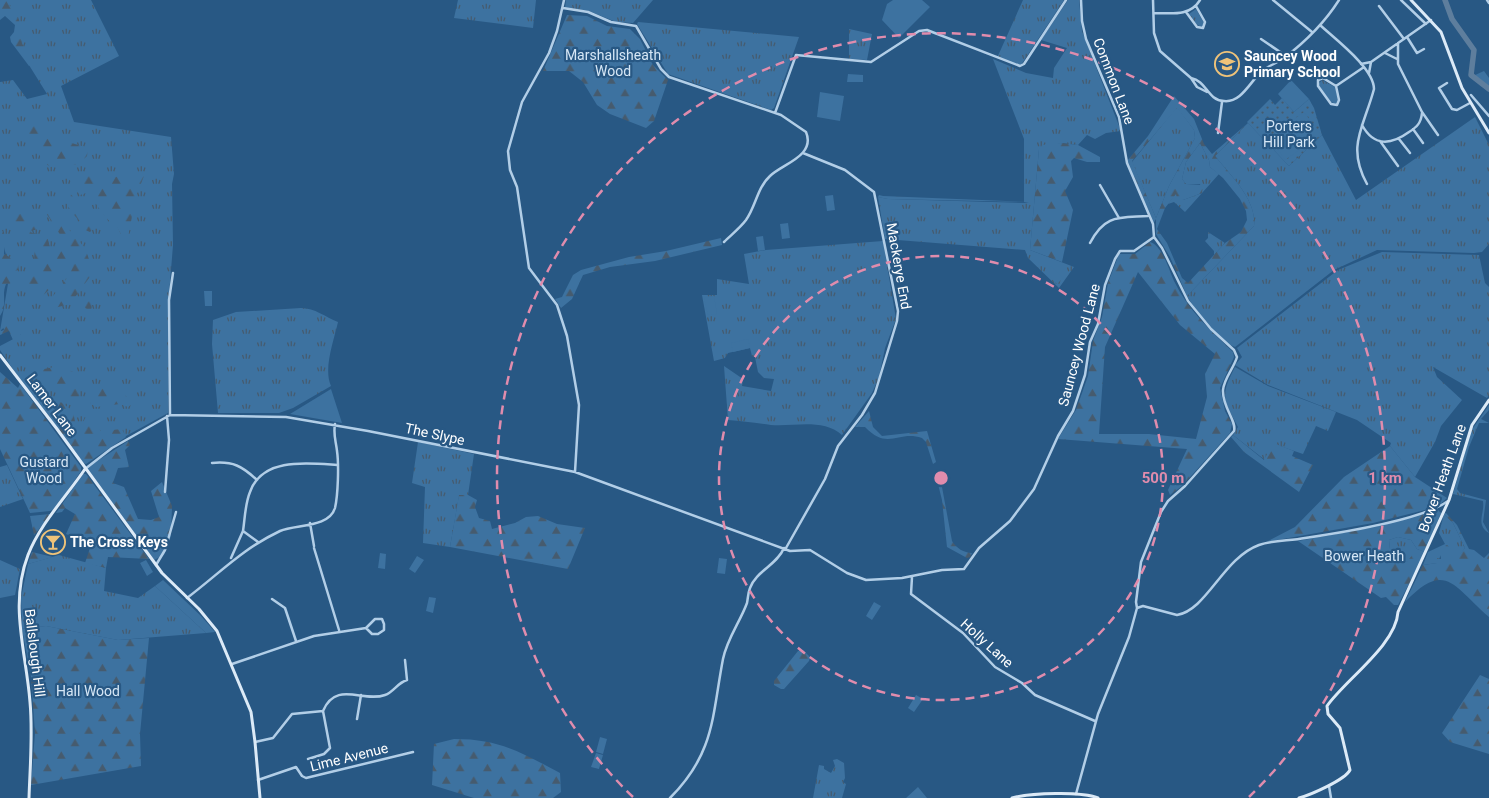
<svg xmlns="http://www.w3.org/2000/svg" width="1489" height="798" font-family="Roboto,sans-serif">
<defs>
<pattern id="grass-tufts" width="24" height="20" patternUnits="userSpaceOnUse" patternTransform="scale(1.25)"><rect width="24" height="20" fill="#3d72a0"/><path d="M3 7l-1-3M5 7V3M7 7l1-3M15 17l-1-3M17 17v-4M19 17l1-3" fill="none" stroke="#465b6e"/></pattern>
<pattern id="forest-firs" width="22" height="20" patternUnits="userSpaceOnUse" patternTransform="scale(1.25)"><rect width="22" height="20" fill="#3d72a0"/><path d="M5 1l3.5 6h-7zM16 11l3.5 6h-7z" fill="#465b6e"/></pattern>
<pattern id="park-dots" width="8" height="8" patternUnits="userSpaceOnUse" patternTransform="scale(1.25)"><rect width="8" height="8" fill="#3d72a0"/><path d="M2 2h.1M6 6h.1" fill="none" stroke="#465b6e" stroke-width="1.8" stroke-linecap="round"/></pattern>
</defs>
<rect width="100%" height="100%" fill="#285884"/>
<path fill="url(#grass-tufts)" d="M0,0H91L119,56L61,86L74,122L171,137L174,174L172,184L173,245L169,295L168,413L126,436L113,439L78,440L45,400L19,378L0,350V346L21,335L10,322L0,331L10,272L0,230V82L13,80L27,99L47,94L14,41L21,33Z
M458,0H536L533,28L454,18Z
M566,0H653L633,23L616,22L589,11L565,8Z
M1023,0H1064L1021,65L997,58Z
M1068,0H1079L1082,31L1121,131L1106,133L1095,139L1087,135L1078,145L1061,143L1039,149L1030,250L1074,267L1059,288L1028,258L1025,250L885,239L878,197L888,199L1029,203L1024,202V139L993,59L1026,73L1053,78L1054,68L1067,48L1041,40Z
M1196,9L1204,23L1202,27C1197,26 1191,19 1189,14Z
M638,22L799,37L774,108L771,110L668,74L637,24Z
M849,29L872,34L867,60L849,59Z
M1484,71L1489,78V87L1473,76Z
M1322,80L1335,87L1338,100L1336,104L1331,102L1318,85Z
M1177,107L1194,130L1195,138L1169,186L1156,218L1132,162Z
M1475,117L1489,145V244L1482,252L1474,253L1377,250L1334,270L1235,347C1215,338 1198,314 1187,296L1254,226C1257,200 1231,176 1215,156L1248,123L1289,166L1322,135L1356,200Z
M1200,143L1209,160L1210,167L1219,174L1185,212L1174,202L1168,204L1176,193L1183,200L1202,193L1200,184H1186L1182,179L1186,162Z
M1208,232L1225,243L1214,255V251L1205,241L1208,238Z
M883,241L896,319L885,348L879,377L872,393L842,435C823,418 793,427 771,425C756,423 742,421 728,420L724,366L743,379L742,386L771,391L774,379L764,378L758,372L755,357L752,356L750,348L728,353L725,358L714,361L702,295H717V279L749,284L744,254L766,250Z
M1382,252L1479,255L1485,283L1489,287V395L1487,398L1433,367L1437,377L1462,400L1441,426L1435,442L1415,477L1390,446L1391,443L1357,420L1268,385L1235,365L1242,357L1237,348L1338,270Z
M301,308C315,308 325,317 338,322C334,340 323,369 331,386L293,408L279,413H218L212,344L213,320L236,312Z
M1235,367L1268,386L1336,412L1328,431L1316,426L1303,454L1274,444L1265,460L1233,435L1238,427C1223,399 1220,396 1235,367Z
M1489,405V410L1481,419L1489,423H1479L1469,447L1457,489L1460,493L1486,500L1483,522L1489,533C1475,524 1485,514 1483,501L1453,494L1471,431Z
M418,442L474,454L468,495L459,496L450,547L423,543L425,487L412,483Z
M7,465L23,499L0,507V467Z
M1444,514L1453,523L1465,548L1459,556L1446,545L1437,563L1423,565L1428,552L1445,544L1439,533Z
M1398,537L1411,540L1417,549L1425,552L1424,555L1407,562L1391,559L1389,540Z
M59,555L106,568L104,591L138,598L155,586L206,633L118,640L46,626L22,629L21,598L28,564Z
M0,560L20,569L15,595L0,598Z
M837,759L844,763L845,778L843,782L846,784L842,798H813L819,765L824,766V769L831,773L835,766L833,760Z"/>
<path fill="url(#forest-firs)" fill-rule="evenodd" d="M0,0L7,1L22,26L24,37L22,43L31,64L29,66L11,42L10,37L14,32L15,25L5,16L0,20Z
M567,15L587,16L607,26L630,29L640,39L653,65L668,80L654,121L646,128L610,114L597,105L583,82L569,71H543Z
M1174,96L1194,119L1204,144L1212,154L1248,123L1215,156C1231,176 1257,200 1254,226L1187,296L1170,257L1156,234V219L1153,224L1148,216L1127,161L1148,136ZM1177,108L1194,130L1195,138L1169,186L1156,218L1132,161ZM1200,143L1209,160L1210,167L1223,178L1240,199L1246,211L1247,220L1241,232L1225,243L1188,283L1182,278L1167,243L1157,229L1165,208L1176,194L1177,199L1183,200L1202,193L1203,185L1186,184L1182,179L1186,162Z
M29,121L46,128L62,140L88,148L87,156L79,164L50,167L41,159L37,148L25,132L29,127Z
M1061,143L1078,145L1100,157V162H1087L1074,158L1071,161L1073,177L1065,191L1073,210L1062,262L1030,250L1039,149L1042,145Z
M75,174L105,177L144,176L136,196L128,237H122L117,226C103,220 98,202 86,193L80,195L69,179Z
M64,186L85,211L91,220L92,230L90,232L85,230L84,224C76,221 60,195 60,187Z
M879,195L883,196L1029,202L888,199L878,197Z
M48,209L54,210C59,218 71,228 72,236C86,243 90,260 92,274L70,304L50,309L46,304C54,295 75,272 73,262L69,259L64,263L49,284L50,289L38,300C32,297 25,290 23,282L27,267L34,264L35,240L26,233L22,224L17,227L13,226L10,215L16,212L30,218L39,229L30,231L32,233L47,235L50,248L59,252L63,248L61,236L46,213Z
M0,224L5,239L4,254L19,262L18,270L12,272V283L6,284C1,296 8,304 0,316Z
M721,238L722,245L655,261L610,267L583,275L572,299L561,308L555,299L562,297L573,275L581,270L629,257L666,251Z
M1150,242C1162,245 1169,270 1174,281C1188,310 1210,330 1233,352L1234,357L1220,388L1225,411L1232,424L1230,433L1182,486L1170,495L1168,490L1187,449L1058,439L1076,410L1088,376L1093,341L1102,317L1108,283L1119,254H1135ZM1138,272L1180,325L1215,354L1205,374L1207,397L1196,439L1149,434H1099L1105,347Z
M93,296L97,298L98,304L92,305L91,311L85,308L84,301Z
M6,321L15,323L22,337L13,340L9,331L0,335V328L1,331L4,330L2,324Z
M60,366L78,374L79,399C66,398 43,388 36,376L44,369Z
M0,372L18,388L20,384L81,467V471L55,509L50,511L30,513L0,449Z
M22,379L42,390L52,400H58L73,411L77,432L80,431L85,418L94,421L102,433L106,434L112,430L122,429L126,437L86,464L83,463L22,381Z
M95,384C109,385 126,391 132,404L128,407L120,404L96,407L90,403L93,395L91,385Z
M869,411L873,427L882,436L927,431L936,462L933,464L926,442L922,438C898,430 888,451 865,427H855Z
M1233,435L1264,460L1273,443L1294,451L1292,456L1313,465L1299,492L1244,452L1231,437Z
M128,441L130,445L125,450L129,467L118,468L113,483L124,487L138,519L151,520L159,517L151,491L162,482L172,506L171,536L164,555L154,560L87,470L88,467Z
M1390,446L1415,477L1447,498L1437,507L1373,523L1266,542L1295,527L1344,477Z
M939,471L952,541C956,548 964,553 972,553L970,557L967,558L947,547L942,500L935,472Z
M83,474H86L149,559L108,557L106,568L85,563L91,545L66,534L75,514L65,508L62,512L56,513Z
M459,495H468L477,500L475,507L479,518L490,521L492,529L515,523L526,517L538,516L557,524L585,528L568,569L450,547Z
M1437,509L1441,513L1425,552L1417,549L1411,540L1398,537L1389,540L1391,559L1407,562L1415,551L1424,555L1398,605H1394L1386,597L1381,598L1298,541L1375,527Z
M1446,513L1457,525L1469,549L1474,550L1484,558L1489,553V617C1454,587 1446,559 1405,602L1423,565L1437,563V558L1441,559L1440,549L1447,545L1459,555L1465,548L1453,523L1444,514Z
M50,514L51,515L34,535L30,516Z
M32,552L53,557L28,564Z
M163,580L201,616L215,632L206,633L155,586Z
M46,626L118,640L149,638L140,734L141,766L31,785L35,733L31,677L22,629Z
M803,650L810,657L809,661L784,689H781L774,685V681L798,651Z
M1480,675L1489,679V754L1450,742L1442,733Z
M454,739C500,739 520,752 560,773L561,792L553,798H474L432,785L434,744Z"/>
<path fill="url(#park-dots)" d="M1282,98L1294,112L1309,99L1314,108L1322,135L1289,166L1247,122L1270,99L1275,105Z"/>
<path fill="#3d72a0" d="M893,0H922L930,7L899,38L882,20L887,4Z
M848,74L863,75V82H847Z
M1291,80L1309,99L1294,112L1278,94Z
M820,92L844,96L840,121L817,117Z
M1304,112L1321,135L1285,160L1269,137Z
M1270,118L1277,124L1263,136L1257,129Z
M833,195L835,210L827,211L825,196Z
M788,223L790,238L782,239L780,224Z
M763,236L765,250L758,251L756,237Z
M1051,266L1063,278L1057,284L1045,272Z
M204,291H212V306H205Z
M714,296L717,314L708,315L704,298Z
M748,339L750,348L733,352L731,343Z
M331,389L342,423L290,414Z
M380,553L386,554L385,569L378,568Z
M417,556L424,560L415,573L409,569Z
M719,558L727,559L725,574L717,573Z
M146,560L153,572L147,576L140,563Z
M429,597L436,598L433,613L426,611Z
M874,602L881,606L872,620L866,616Z
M916,695L923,699L914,712L908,708Z
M600,737L607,739L603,754L596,752Z
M596,753L603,755L599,769L591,767Z
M918,787L927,798H906Z"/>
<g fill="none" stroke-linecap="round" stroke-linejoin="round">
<path stroke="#5e7e9d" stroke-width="5.5" d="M1445,0L1452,19L1474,50L1471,75L1489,89"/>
<path stroke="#b2cee7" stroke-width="2.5" d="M564,0L557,31L549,53L522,102L508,151L510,170L517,187L529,268L557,305L567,336L579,405L575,472
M1081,0L1082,21L1086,39L1119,117L1127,163L1153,224L1154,237L1162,248L1188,301L1211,329L1234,350L1237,357C1234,368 1224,378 1223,390C1222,407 1237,421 1234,431L1185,486L1168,501L1161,512L1141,562L1136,602L1137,608
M1153,0L1154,33L1160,51L1191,78L1197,87L1207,92
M1273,0L1312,32
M1401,0L1426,24
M1487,0L1489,3
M1379,6L1404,39
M563,8L588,12L611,22L636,26L661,69L669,77L781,115L806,132C816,156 782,164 770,176C757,188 756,206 746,220C740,228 731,235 724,242
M1186,12L1197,27L1203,28L1205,22L1196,6
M1154,13C1170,13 1190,17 1200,0
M1320,25C1335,39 1374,68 1374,89C1364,127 1346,146 1367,184
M1407,37L1417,53L1424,49
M1261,39L1286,56
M1398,43V64L1422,112L1438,135
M1385,53L1397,59
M1361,64L1371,62L1431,20
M1369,73L1371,62
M1191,78C1207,81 1207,100 1224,101C1241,103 1250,82 1261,72C1268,66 1277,63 1284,58C1305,42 1325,22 1339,0
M1323,78L1336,86L1339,100L1337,105L1331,104L1318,86V80Z
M1447,83L1439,88L1452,109L1457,110L1470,103
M1336,86L1364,67
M1471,95L1489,116
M775,113L796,55L871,62L919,31L927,30L1020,66L1024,64L1066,0
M1362,125C1374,147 1391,145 1409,132C1417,127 1421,123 1422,113
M1413,129L1423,143
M1218,133L1222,102
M1399,139L1410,153
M1380,141L1398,166
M1100,185L1119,218
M1090,243C1105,214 1119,218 1148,216
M170,415L169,300L173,273
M212,463C233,461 242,466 257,480
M85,469L112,448L170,415L286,417L368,431L575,472L790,551L810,550L847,573L866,580L902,578L942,570L964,569L979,548L1010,521L1034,489L1058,436L1073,411L1085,375L1090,342L1098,324L1105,285L1115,259L1120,251H1134L1154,237
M165,492L169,440L167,416
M310,523L314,546
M243,531C245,518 245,504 250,492C262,457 308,463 337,465
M314,548L339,630
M786,548L825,479L838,446L862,415L875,393L897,321L898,311L874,192L845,170L803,153
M231,558L243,531L258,542
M156,565L165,550L176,512
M912,577L911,594L963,633L995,667L1022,683L1035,695L1095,721
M187,598C220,573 242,549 280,531C296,524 329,528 335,508C338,495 339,465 337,451C336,441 333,435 335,424
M272,599L285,608L296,641
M232,664L314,636L366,628L372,634H378L384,630V624L382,619H375L366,628
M357,719L361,695
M255,742L273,738L292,714L323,711C336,680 363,703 385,695C394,692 397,683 407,680L405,660
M308,759L324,754L330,748L323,711
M258,780L296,767L302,776L306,778L413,752
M1329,786L1331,798
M1076,794L1098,714L1129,637L1137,608L1143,606L1177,615C1207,610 1223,558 1259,545C1273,540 1290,541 1305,538C1339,533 1422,520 1448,501
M670,798C715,753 712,716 723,659C727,639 740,622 747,603C748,598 748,593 750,588C756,571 777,565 784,548"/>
<path stroke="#dceaf7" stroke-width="3" d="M1411,0L1441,32L1462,88L1489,133
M0,355L57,429L162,573L199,609L217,631L251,712L255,742L260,798
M29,798C30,766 33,734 30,702C26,651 9,605 28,555C40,524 66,497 85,469
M1012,798C1031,793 1081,791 1098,798
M1299,798C1310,795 1345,780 1350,770L1340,728L1328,714L1327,706C1345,680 1396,645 1398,612L1449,500L1472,425L1489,400"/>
</g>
<g fill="none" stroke="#e08cad" stroke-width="2.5" stroke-dasharray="9 6">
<circle cx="941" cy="478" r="222"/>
<path d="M633 797A444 444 0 1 1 1249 797"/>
</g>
<defs>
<symbol id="school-ring" viewBox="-11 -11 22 22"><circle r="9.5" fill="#285884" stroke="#efc379" stroke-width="1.5"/><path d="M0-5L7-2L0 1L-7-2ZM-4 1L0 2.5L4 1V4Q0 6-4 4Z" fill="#efc379"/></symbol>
<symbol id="bar-ring" viewBox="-11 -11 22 22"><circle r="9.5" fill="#285884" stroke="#efc379" stroke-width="1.5"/><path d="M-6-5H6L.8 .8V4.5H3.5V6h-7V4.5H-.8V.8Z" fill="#efc379"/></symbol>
</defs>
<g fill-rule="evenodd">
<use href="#school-ring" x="1213" y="50" width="28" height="28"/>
<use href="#bar-ring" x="39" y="528" width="28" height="28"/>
</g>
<g text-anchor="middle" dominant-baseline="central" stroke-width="4.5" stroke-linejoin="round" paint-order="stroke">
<g font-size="14" fill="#d6e7f6" stroke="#285884">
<text x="613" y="55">Marshallsheath<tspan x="613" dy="16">Wood</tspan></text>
<text x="1289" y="126">Porters<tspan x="1289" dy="16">Hill Park</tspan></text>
<text x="44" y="462">Gustard<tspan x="44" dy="16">Wood</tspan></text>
<text x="1364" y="556">Bower Heath</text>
<text x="88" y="691">Hall Wood</text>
</g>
<g font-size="14" font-weight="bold" fill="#fff" stroke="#285884" text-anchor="start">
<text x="1244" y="56">Sauncey Wood<tspan x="1244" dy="16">Primary School</tspan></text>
<text x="70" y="542">The Cross Keys</text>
</g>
<g font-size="14" fill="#fff" stroke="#285884">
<text transform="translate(1114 81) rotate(69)">Common Lane</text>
<text transform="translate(899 266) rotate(80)">Mackerye End</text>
<text transform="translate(1079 345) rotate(-75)">Sauncey Wood Lane</text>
<text transform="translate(52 405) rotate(53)">Lamer Lane</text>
<text transform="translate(435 434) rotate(12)">The Slype</text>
<text transform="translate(1442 478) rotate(-70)">Bower Heath Lane</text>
<text transform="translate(987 643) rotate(42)">Holly Lane</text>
<text transform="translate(35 653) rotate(83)">Ballslough Hill</text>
<text transform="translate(349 757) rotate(-14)">Lime Avenue</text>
</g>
</g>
<circle cx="941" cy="478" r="8" fill="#e08cad" stroke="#285884" stroke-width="2.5"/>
<g font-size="15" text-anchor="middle" font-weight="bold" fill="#e08cad" stroke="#285884" stroke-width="4.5" stroke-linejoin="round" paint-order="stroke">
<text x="1163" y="483">500 m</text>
<text x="1385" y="483">1 km</text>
</g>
</svg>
